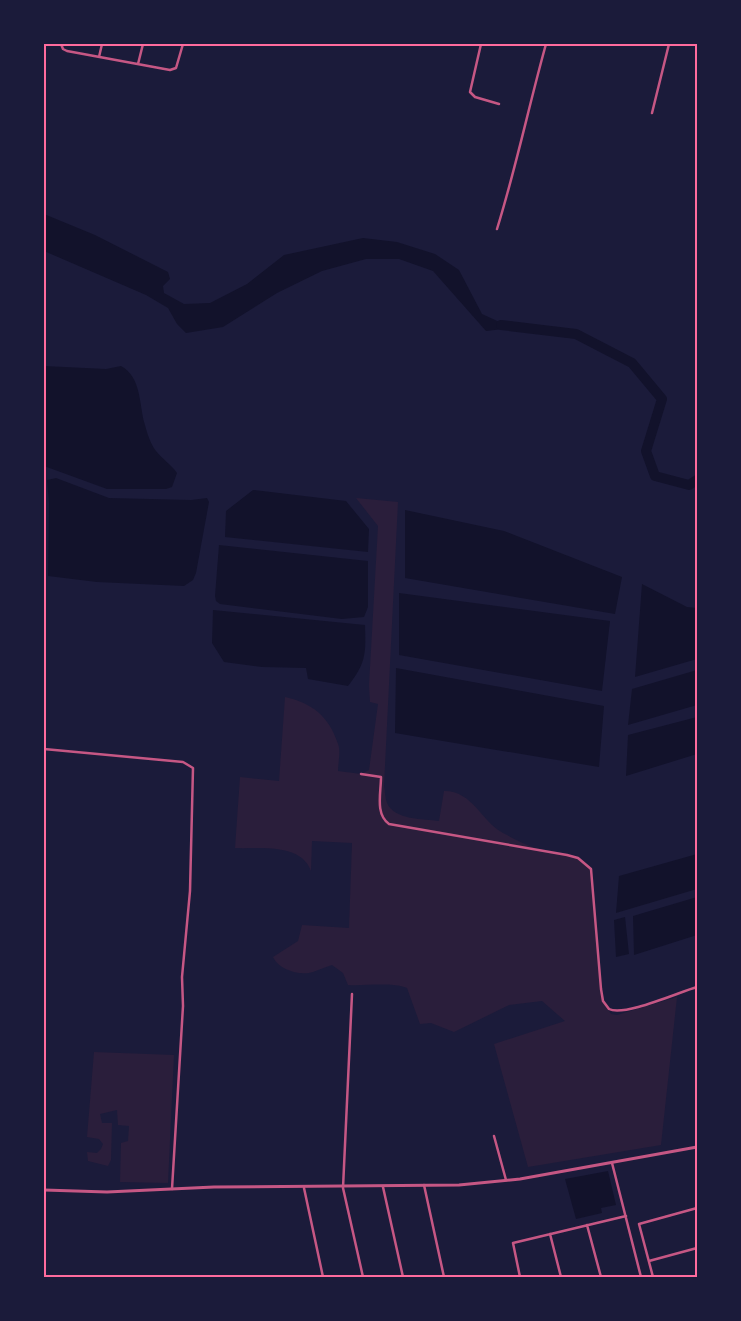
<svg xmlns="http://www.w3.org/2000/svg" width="741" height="1321" font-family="'Asap Condensed',sans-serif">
<rect width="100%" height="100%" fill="#1b1b3a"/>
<path fill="#2a1e3b" d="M356,498L398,502L384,786C385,791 385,798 387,803C394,820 424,819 439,821L444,791C473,791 481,821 503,833C514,839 526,845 538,849C556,856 579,852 591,869L603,1001L611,1014L617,1015L677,997L661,1145L528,1167L494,1044L565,1021L542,1001L509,1005L454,1032L431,1023L420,1024L407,988C392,982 365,986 348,985L343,973L332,965C325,967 319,970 313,972C300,976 279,970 273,957L298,941L302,925L349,928L352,843L312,841L311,871C301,843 260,849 235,848L240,777L279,781L285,697C312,703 329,716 338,744C341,751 338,763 338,771L361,774L369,770L378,704L370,702L369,685L378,526Z
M94,1052L174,1055L168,1183L120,1182L121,1143L128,1141L129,1126L118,1125L117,1110L100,1114L102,1123H112L111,1160L108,1166L88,1161L87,1152L97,1153L101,1149L103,1144L99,1139L87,1137Z"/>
<path fill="#12122b" d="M44,214L95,235L168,272L170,279L163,286L164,293L184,304L210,303L247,284L284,255L363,238L397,242L435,254L459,270L482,314L513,328L486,331L433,271L399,259H366L322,271L277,293L223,327L186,333L177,324L168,308L146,295L44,251Z
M44,366L106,369L121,366C142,377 139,406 145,425C147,433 151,445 156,451C162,459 171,464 177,473L172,487L166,489H107L44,466Z
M56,478L109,498L191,500L207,498L209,502L196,573L193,580L184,586L97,582L48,576L49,503L47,480Z
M253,490L346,501L369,529L368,552L225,537L226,511Z
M405,510L504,531L622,577L615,614L405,578Z
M219,545L368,561V607L364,617L342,619L220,604L216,601L215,596Z
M642,584L687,607L697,608V659L635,677Z
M399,593L610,621L602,691L399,655Z
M213,610L365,625C366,654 366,663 348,686L308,679L306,668L262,667L224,662L212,643Z
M396,668L604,706L599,767L395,733Z
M697,670V705L628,725L632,689Z
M697,717V754L626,776L628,735Z
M697,854V889L616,913L619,876Z
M697,897V935L634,955L633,916Z
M625,917L629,954L616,957L614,920Z
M608,1171L616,1205L601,1208L602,1213L576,1219L565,1179Z"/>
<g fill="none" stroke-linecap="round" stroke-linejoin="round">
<path stroke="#12122b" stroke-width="10" d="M501,325L576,334L632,363L662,399L646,451L655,476L689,485L697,480"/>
<path stroke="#c65784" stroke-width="2.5" d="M61,44L63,49L67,51L170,70L176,68L183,44
M481,44L470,92L475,97L499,104
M99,57L102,44
M138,64L143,44
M652,113L669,44
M497,229C516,168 529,105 546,44
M44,749L183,762L193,768L190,891L182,977L183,1006L172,1189
M361,774L381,777C381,793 375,814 389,824L567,855L578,858L591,869L601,989L603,1001L609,1009C624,1017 679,992 697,987
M352,994L343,1188L363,1277
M494,1136L506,1180
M612,1163L641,1277
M424,1185L444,1277
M383,1187L403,1277
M304,1188L323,1277
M587,1225L601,1277
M550,1234L561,1277
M649,1261L697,1248
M520,1277L513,1243L626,1216
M653,1277L639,1224L697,1208"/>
<path stroke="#c65784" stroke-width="3" d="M44,1190L107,1192L214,1187L459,1185L520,1179L697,1147"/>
</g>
<rect width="741" height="1321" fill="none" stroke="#1b1b3a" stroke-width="90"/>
<rect x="45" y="45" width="651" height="1231" fill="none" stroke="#ff6b9d" stroke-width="2"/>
</svg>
